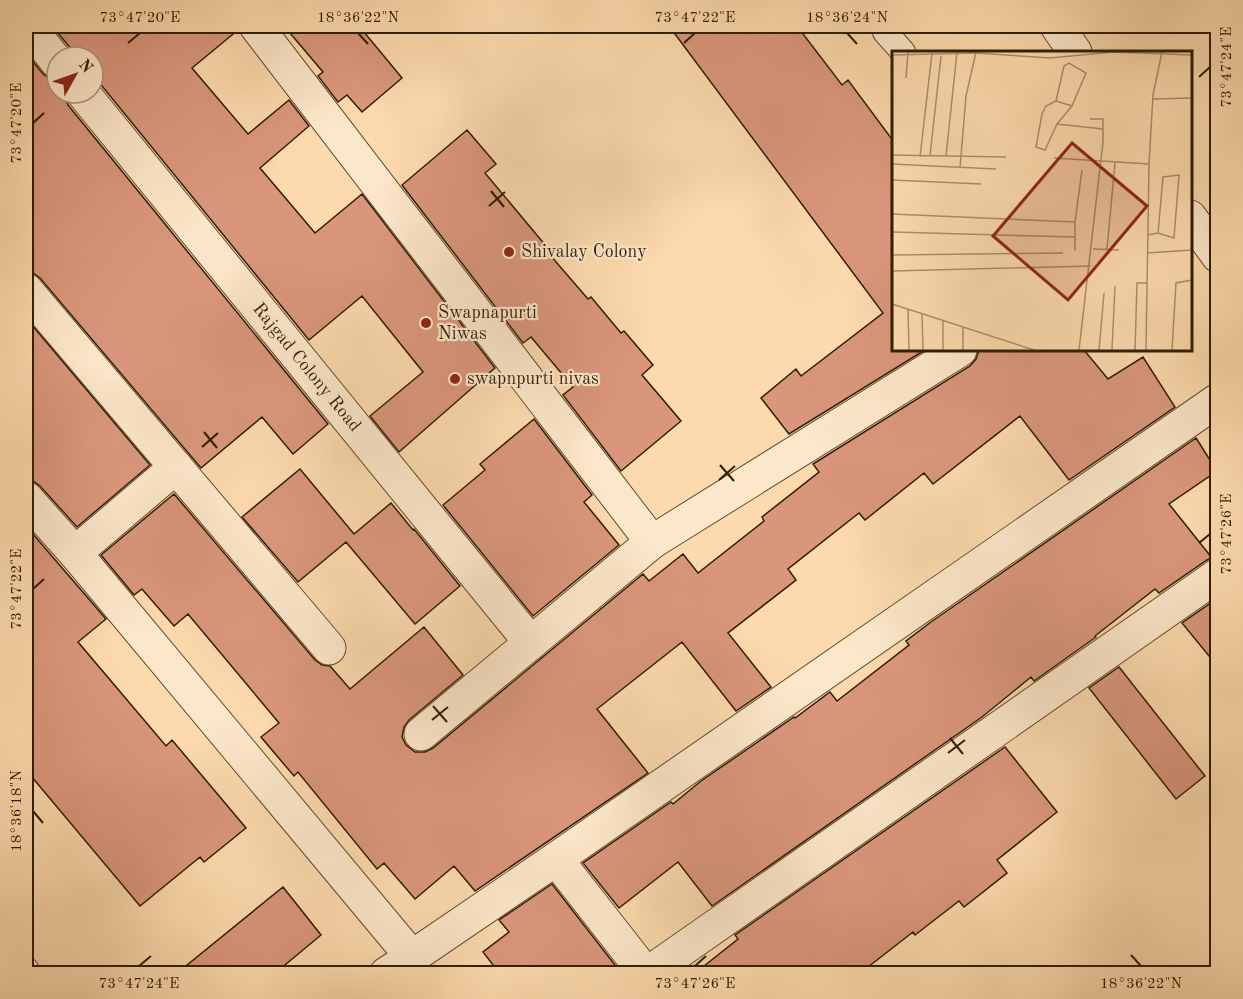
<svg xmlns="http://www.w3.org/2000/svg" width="1243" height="999" font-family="'Old Standard TT',serif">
<rect width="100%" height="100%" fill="#fcdaad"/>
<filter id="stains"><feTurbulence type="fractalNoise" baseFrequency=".00333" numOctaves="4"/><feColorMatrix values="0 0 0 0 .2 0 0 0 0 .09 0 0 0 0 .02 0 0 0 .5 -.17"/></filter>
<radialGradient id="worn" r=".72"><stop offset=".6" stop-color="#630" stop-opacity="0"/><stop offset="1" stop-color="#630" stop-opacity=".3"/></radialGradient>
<path fill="#da967c" stroke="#2e1d03" stroke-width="1.5" d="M52,26H238V30L192,68L248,134L289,100L309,126L260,168L315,233L362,194L495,368L399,452L370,416L423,372L362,296L309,340L98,81L93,78V57H75L72,50Z
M284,26H359L402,78L362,112L347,95L338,102L318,76L323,72Z
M669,26H797L842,85L848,80L894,142V350H925L789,434L761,398L796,369L801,376L883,313Z
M26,53L43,74L50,79L57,80V93H65V97L68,105L328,424L293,454L262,417L201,468L40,278L33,273L26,272Z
M467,130L496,164L485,173L546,246L544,248L588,299L591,297L621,333L624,331L653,365L642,375L681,421L621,471L563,395L573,387L531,337L523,343L402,185Z
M26,318L150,465L77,527L40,486L32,480H26Z
M979,350H1084L1108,379L1143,357L1175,407L1069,480L1020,416L933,484L924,473L865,520L859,513L788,569L796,580L728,633L771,687L736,711L682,642L597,709L648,773L475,891L454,866L415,899L384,863L377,869L298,772L294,776L261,737L279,723L188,614L174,626L142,589L134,595L101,555L174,494L315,660L322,665L330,666L350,689L424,627L463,675L409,720L404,727L402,737L406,745L415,752H425L433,748L643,574L649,581L683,554L698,573L764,521L762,517L819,472L813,464L970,366L976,359Z
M534,419L592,495L584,502L619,545L533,616L443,505L485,470L480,464Z
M1196,438L1217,471L1169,504L1212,558L1207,560L1159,593L1155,589L1095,636L1096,637L1034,681L1031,677L982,717L712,906L678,862L619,908L583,863L671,802L673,804L701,781L794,717L795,718L830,692L837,701L909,645L906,641L931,622Z
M300,469L354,534L391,503L413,530L414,529L460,586L415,624L346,542L298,582L242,517Z
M26,526L106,619L78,642L166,746L172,740L246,828L204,862L200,857L140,906L26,770Z
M1218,598V667L1182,623Z
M1119,667L1205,776L1176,799L1089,688Z
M1005,747L1057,812L997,860L1007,873L964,907L959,901L915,935L913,932L859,974H694L738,939L735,935Z
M552,884L622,974H500L483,952L509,932L499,920Z
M283,887L321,935L274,974H176Z"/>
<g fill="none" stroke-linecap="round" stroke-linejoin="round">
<defs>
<path id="lane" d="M885,32L903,52
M26,969L29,974"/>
<g id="street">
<path d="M28,26L57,62"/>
<path d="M256,26L652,542L960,350"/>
<path d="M1057,26L1075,52"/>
<path id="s1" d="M83,93L531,643"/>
<path d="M1190,217L1218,256"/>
<path d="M26,290L329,648"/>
<path d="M26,498L75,553L412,957"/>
<path d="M75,553L176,467"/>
<path d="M421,734L652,542"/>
<path d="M556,859L646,974"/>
<path d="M386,974L412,957L556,859L1218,400"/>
<path d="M647,974L1218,575"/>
</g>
</defs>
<use href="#lane" stroke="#624c2e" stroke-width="26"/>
<use href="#street" stroke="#624c2e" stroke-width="35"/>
<use href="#lane" stroke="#fde7ca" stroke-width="24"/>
<use href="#street" stroke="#fde7ca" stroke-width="33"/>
</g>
<path fill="none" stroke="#2e1d03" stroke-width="2" d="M358,33L368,44M847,33L857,44M128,43L140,33M684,43L695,33M1199,77L1210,67M33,123L44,113M491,191L504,207M489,206L505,192M204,432L217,448M202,447L218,433M720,465L734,481M719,480L735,466M1199,543L1210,534M33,589L44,579M433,706L447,722M432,720L448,707M950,738L963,754M948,753L965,740M33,811L43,823M1131,955L1141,966M139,966L151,956M695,966L706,956"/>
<g fill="#8f2418" stroke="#fde7ca" stroke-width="2">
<circle cx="509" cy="252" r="6"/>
<circle cx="426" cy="323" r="6"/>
<circle cx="455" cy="379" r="6"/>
</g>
<g text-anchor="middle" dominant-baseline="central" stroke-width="4.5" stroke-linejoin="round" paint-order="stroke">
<g font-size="18" fill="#2e1d03" stroke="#fde7ca" text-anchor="start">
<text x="521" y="252">Shivalay Colony</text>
<text x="438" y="313">Swapnapurti<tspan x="438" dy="21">Niwas</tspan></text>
<text x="467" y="379">swapnpurti nivas</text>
</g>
<g font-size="18" fill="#2e1d03" stroke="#fde7ca">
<text stroke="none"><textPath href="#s1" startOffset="354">Rajgad Colony Road</textPath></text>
</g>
</g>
<g transform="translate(892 51)">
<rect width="300" height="300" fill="#fcdaad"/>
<path fill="none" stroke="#aa8e69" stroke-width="1.5" d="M0,4L83,2L158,7L221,1L300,4M14,27L16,1M261,48L300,47M164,50L172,15L177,12L194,22L180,55M165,73L180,55L164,50L154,55L150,63L144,96L153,99L165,73L211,78M0,104L114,106M38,105L49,5M54,105L65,1M28,106L40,2M162,107L257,113M0,113L104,118M68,117L74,45L84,1M0,129L89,133M0,163L183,171L190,119M300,172V196M0,181L183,186M256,184L266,182L282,187L287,124L271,126L266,182M201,198L227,199M215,198L223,112M183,200V171M255,202L300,199M0,204L171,202M0,220L199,215M0,253L142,299M16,258L17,299M30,263L31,299M51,270V299M71,299V276M187,299L211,91V68H198M207,299L212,242M220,299L223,235M243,299L245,232H255M254,299L257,113L261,44L270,1M280,299L284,232L300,229"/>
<path fill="#8f2418" fill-opacity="0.15" stroke="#8f2418" stroke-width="3" d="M180,92L255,155L176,249L101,185Z"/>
<rect width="300" height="300" fill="none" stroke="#2e1d03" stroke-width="3"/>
</g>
<rect width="1243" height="999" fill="none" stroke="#fcdaad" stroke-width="66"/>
<g transform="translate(75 75) rotate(50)"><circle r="28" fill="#fde7ca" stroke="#aa967a" stroke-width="1.5"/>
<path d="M0-4.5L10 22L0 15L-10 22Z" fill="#8f2418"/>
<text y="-9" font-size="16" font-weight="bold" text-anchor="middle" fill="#2e1d03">N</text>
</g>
<rect x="33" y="33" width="1177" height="933" fill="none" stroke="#2e1d03" stroke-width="2"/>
<g font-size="15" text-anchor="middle" fill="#2e1d03">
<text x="140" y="22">73°47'20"E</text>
<text x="358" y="22">18°36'22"N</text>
<text x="695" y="22">73°47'22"E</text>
<text x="847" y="22">18°36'24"N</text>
<text transform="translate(1226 67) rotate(-90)" y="5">73°47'24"E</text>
<text transform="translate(16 123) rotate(-90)" y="5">73°47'20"E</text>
<text transform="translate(1226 534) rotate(-90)" y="5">73°47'26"E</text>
<text transform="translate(16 589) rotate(-90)" y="5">73°47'22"E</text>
<text transform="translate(16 811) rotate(-90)" y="5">18°36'18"N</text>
<text x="139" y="988">73°47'24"E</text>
<text x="695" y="988">73°47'26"E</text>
<text x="1141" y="988">18°36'22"N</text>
</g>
<rect width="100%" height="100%" filter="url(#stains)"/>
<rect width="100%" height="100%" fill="url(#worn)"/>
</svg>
